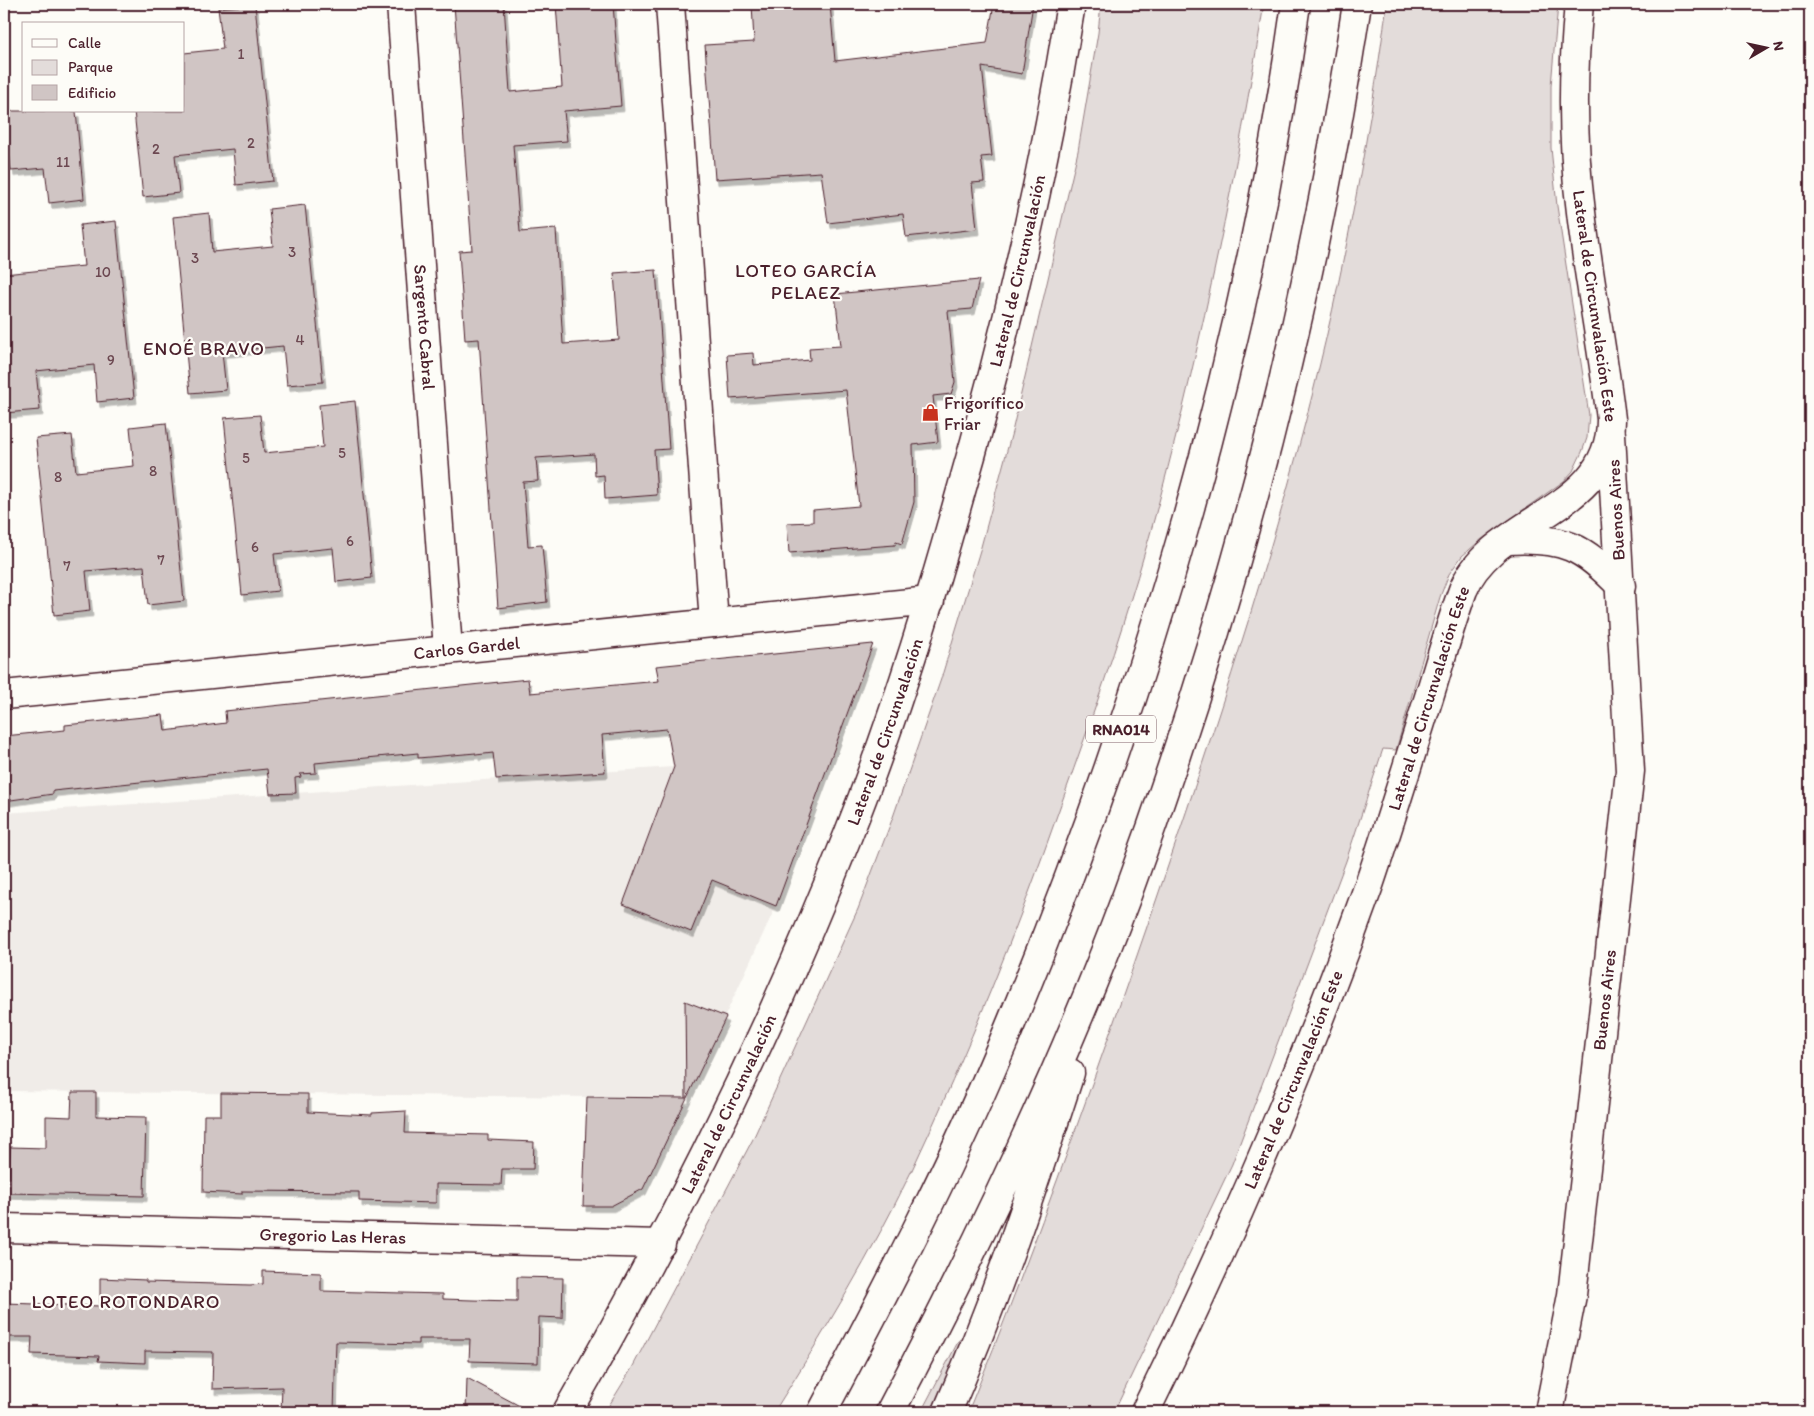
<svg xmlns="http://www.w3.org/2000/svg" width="1814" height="1416" font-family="Itim,sans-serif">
<defs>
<filter id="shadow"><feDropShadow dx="3" dy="5.5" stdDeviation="0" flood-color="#0004"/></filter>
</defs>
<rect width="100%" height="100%" fill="#fdfcf7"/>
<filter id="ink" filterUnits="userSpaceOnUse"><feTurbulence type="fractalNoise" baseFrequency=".02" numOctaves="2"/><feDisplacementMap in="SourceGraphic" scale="10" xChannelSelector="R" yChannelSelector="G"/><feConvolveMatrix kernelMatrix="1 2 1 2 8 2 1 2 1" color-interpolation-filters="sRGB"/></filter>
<g filter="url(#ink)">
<path fill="#f0ece8" d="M873,644L776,906L687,1098L4,1091V813L673,767L656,666Z"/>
<path fill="#e3dcda" stroke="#967e82" d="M1101,4H1264C1237,170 1203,336 1160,498C1132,603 1097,705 1060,807C1017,930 968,1051 912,1170C872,1253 823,1334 774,1412H605L632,1368L753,1139L858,909L893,817L941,679L981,547L1012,432L1078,151L1098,33Z
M1387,4H1558L1551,86V148L1557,206L1589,415L1587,438L1582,452L1573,471L1564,481L1482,539L1462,556L1449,574L1440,597L1396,750L1383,749L1346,861L1232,1164L1114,1412H968C1037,1243 1097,1071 1157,898C1208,749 1258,599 1299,446C1338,301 1367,153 1387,4Z
M962,1339L935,1412H921L959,1340Z"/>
<path fill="#d0c5c4" stroke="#4a1f2b" filter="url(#shadow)" d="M454,4H504L510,92L562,87L556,4H613L621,106L564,111L567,141L513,145L520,232L556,229L563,344L619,340L614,273L656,270L669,449L654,450L657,495L605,499L604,475L595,476L594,454L536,458L538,481L523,482L526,520L528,546L542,545L547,602L498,608L479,339L465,340L459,251L472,250Z
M752,4H830L835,61L987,43L994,4H1033L1022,74L982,67L992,156L981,157L984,182L972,183L977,229L906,237L903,214L828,223L821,172L715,179L705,45L754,42Z
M255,5L273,181L236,185L233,149L175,155L179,193L143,197L134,111H184V53L223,49L218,8Z
M5,111H76L84,199L49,203L45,168L11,171Z
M305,205L323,382L287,385L283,346L222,352L226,390L190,393L173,217L209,213L212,252L273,246L269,209Z
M116,221L134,398L97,402L94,365L36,371L40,410L4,413V274L84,266L80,225Z
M979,280L972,309L948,311L955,382L951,394L933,396L938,442L913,445L914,502L902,544L896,542L895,545L789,553L787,523L813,522V510L859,506L846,390L730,399L727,355L753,353L754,365L810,360L809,348L841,346L835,294Z
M355,401L372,578L336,582L333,548L274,554L278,591L242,595L224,418L260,415L264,453L323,447L319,405Z
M166,423L184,601L148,605L144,566L86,571L90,611L54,615L36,438L72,435L76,472L134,466L130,427Z
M873,644L776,906L712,880L691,932L623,904L674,767L667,729L602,735L605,772L496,779L493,753L476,755V753L418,758V753L315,763L316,773L300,774L301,777L295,778L296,793L270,794L267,769L53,791V794L4,801V736L65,730V725L163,715L165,731L226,723L225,711L528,679L530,693L659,681L656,666Z
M685,1001L726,1017L643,1189L611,1206H583L587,1097L686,1098Z
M72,1092H96V1116L146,1117L144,1196L8,1193L10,1147L46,1148V1116L71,1117Z
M221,1093L308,1094V1112L372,1115V1113L406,1111L405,1133L488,1135V1140L534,1142L533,1169H502L501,1185L436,1184V1203L359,1201V1192L242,1191V1194L203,1192L204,1115H221Z
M263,1271L321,1273V1291L443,1294V1299L472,1300L517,1301V1277L563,1278L562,1318L539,1317L538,1363L469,1361L470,1339H418V1344L336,1342L334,1412H281L282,1387L212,1389L213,1352L145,1351V1363L98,1361L99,1356L31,1354L32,1337H4V1303L100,1306V1278L146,1280V1282L250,1285L263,1284Z
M467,1378L531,1412H466Z"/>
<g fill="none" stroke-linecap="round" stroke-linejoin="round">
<defs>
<g id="street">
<path id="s1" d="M401,4L448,650"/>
<path d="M670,4L714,623"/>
<path d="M1508,540C1564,537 1582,546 1621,586"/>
<path id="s2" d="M4,695L930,601"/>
<path id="s3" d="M4,1228L661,1244"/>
<path id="s4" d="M1549,1412L1572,1295L1630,771L1611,434"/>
</g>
<g id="secondary">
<path id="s5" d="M567,1412C674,1226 769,1034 848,835C891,727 926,616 957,505C1005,340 1044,173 1071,4"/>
<path id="s6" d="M1145,1412C1229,1241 1305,1065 1369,885C1390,823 1409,760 1429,697C1440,662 1450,625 1463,590C1492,517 1612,512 1611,419C1603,350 1589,282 1581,212C1572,143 1572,73 1579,4"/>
</g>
<path id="highway" d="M822,1412C890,1284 957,1155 1012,1021C1146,699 1248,349 1296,4
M890,1412C978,1245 1061,1072 1127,895C1233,607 1311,308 1357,4
M947,1412C995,1302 1033,1188 1070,1073"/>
</defs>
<use href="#street" stroke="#4a1f2b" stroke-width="31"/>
<use href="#secondary" stroke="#4a1f2b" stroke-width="31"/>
<use href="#highway" stroke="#4a1f2b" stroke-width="31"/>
<use href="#street" stroke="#fdfcf7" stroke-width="28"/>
<use href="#secondary" stroke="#fdfcf7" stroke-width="28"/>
<use href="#highway" stroke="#fdfcf7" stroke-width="28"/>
</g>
</g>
<defs>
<symbol id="shop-bare" viewBox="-9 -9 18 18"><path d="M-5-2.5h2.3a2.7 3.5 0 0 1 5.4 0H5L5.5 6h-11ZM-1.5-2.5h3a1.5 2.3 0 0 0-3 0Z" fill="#c8321e" stroke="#fdfcf7" stroke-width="2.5" paint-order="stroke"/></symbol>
</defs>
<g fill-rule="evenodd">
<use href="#shop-bare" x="918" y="400" width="25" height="25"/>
</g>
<g text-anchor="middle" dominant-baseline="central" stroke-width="4.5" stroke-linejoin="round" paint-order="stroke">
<g font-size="15" fill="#6c4851">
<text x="241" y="54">1</text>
<text x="251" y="143">2</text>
<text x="156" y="149">2</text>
<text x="63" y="162">11</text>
<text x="292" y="252">3</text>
<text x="195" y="258">3</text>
<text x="103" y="272">10</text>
<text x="300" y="340">4</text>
<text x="111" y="360">9</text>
<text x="342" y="453">5</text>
<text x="246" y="458">5</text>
<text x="153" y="471">8</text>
<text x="58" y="477">8</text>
<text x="350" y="541">6</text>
<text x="255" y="547">6</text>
<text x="161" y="560">7</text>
<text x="67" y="566">7</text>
</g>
<rect fill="#fdfcf7" stroke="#806168" stroke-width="1" x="1086" y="715.5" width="70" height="27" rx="4"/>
<g font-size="16" font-weight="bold" fill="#4a1f2b">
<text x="1121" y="729">RNA014</text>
</g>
<g font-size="18" fill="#4a1f2b" stroke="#fdfcf7">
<text stroke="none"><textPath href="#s5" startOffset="1232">Lateral de Circunvalación</textPath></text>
<text transform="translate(1595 306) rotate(82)">Lateral de Circunvalación Este</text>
<text stroke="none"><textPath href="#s1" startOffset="324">Sargento Cabral</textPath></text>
<text transform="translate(1616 510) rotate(-93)">Buenos Aires</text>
<text stroke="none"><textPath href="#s2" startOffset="465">Carlos Gardel</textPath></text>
<text stroke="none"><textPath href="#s6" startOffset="769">Lateral de Circunvalación Este</textPath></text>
<text stroke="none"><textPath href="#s5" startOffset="752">Lateral de Circunvalación</textPath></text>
<text stroke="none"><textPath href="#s4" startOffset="416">Buenos Aires</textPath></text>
<text stroke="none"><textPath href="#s6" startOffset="364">Lateral de Circunvalación Este</textPath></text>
<text stroke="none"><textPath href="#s5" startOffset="348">Lateral de Circunvalación</textPath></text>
<text stroke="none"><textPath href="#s3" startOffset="329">Gregorio Las Heras</textPath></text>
</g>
<g font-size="18" fill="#4a1f2b" stroke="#fdfcf7" text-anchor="start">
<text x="944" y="403">Frigorífico<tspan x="944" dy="21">Friar</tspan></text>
</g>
<g font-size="19" letter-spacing="1" fill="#4a1f2b" stroke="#fdfcf7">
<text x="806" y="270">LOTEO GARCÍA<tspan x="806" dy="22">PELAEZ</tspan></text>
<text x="204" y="348">ENOÉ BRAVO</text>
<text x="126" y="1301">LOTEO ROTONDARO</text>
</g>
</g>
<rect width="1814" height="1416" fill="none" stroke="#fdfcf7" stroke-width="20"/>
<rect x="10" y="10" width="1794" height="1396" fill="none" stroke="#4a1f2b" stroke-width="2" filter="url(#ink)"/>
<rect x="22" y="22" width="162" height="90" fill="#fdfcf7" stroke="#b5a4a5"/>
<rect x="32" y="39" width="25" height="8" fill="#fdfcf7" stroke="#b5a4a5"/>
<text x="68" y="48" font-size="15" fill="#4a1f2b">Calle</text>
<rect x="32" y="60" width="25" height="15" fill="#e3dcda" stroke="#b5a4a5"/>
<text x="68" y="72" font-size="15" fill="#4a1f2b">Parque</text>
<rect x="32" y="85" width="25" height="15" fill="#d0c5c4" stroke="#b5a4a5"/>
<text x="68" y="98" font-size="15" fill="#4a1f2b">Edificio</text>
<g transform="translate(1766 48) rotate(81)" stroke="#fdfcf7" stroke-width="4" paint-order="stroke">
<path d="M0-4L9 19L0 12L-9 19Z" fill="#4a1f2b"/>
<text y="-8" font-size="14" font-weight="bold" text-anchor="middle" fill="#4a1f2b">N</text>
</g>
</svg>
